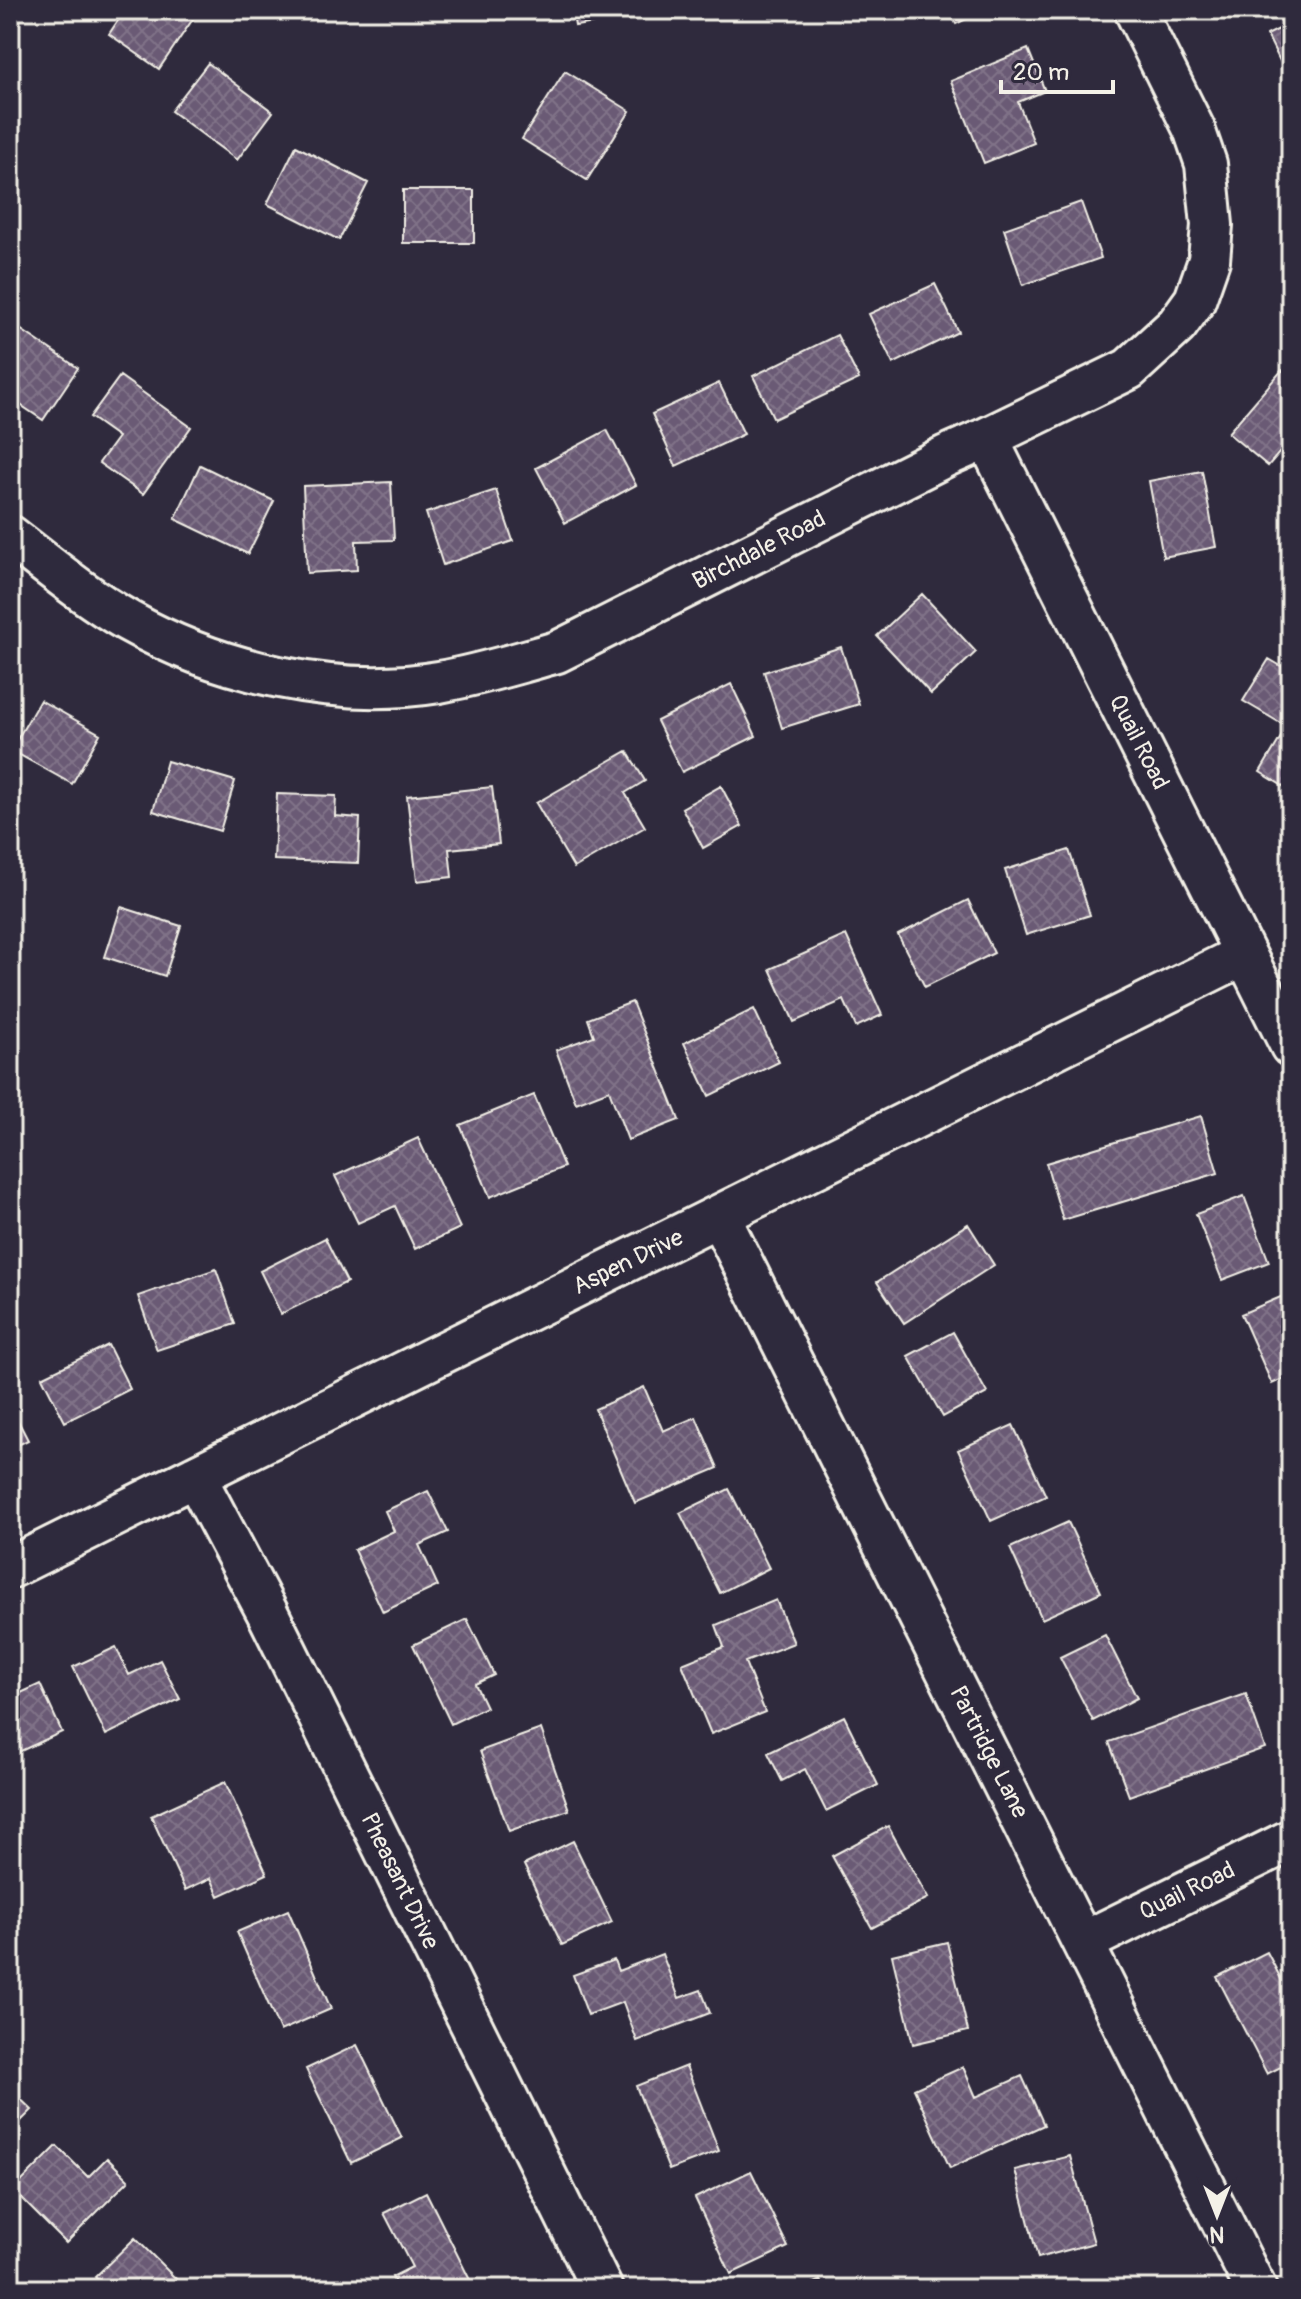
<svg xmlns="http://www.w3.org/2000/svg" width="1301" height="2299" font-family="Pangolin,sans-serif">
<defs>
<pattern id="building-cross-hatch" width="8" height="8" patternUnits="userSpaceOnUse" patternTransform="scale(2)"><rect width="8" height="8" fill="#6a5a74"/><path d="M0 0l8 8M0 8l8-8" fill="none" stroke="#807288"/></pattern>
</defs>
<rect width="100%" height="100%" fill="#2f2a3d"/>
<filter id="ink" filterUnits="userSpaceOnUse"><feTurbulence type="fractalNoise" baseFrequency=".0125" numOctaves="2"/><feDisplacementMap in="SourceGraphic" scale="16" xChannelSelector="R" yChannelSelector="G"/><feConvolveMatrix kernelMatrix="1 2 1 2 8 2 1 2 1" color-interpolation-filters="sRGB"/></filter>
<g filter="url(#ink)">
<path fill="url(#building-cross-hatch)" stroke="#f4f1e8" stroke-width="2" d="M125,10H199L159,69L109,34Z
M572,10H637L638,16L575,26Z
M949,10H985L956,24Z
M1291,23V83L1267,35Z
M1028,49L1045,91L1018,102L1034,143L984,163L951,81Z
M208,63L273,112L237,160L171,111Z
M565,71L630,111L587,180L522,139Z
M296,146L368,183L339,240L267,204Z
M403,190H474V243H403Z
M1081,202L1101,258L1023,285L1004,229Z
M935,284L958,332L893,364L869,314Z
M11,323L78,368L43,420L10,398Z
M837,335L859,379L774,419L753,376Z
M1282,370L1291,377V439L1268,466L1228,433Z
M120,376L191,427L143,494L99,463L118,437L90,417Z
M719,383L744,434L676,466L652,414Z
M607,430L636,485L565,523L536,468Z
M200,465L274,501L248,554L175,519Z
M1202,471L1216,547L1163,557L1149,481Z
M391,482L394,540L356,541L357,570L307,573L303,486Z
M496,490L513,541L443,565L426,513Z
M922,594L976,652L931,694L877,636Z
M841,647L859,704L782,728L764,672Z
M1269,659L1291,672V791L1260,772L1287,727L1243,701Z
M731,684L756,736L682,772L657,721Z
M40,700L100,734L72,784L11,750Z
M627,751L645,781L625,793L645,827L574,868L536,803Z
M167,761L235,781L220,831L153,811Z
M721,786L742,826L703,848L682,808Z
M492,787L499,844L449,849L452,877L417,881L407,796Z
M277,794L336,796L335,816L360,818L358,863L274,860Z
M1069,850L1090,915L1026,935L1005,870Z
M968,900L994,953L925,987L898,935Z
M121,907L181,926L165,976L105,957Z
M846,935L882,1015L856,1027L844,1000L794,1022L770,969Z
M632,1002L679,1120L628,1140L609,1090L576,1103L556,1050L594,1036L588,1019Z
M754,1009L779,1062L709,1096L684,1043Z
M534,1095L564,1167L490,1197L460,1125Z
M1201,1116L1218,1173L1063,1220L1046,1163Z
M418,1138L460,1228L415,1249L395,1206L358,1223L335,1176Z
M1244,1196L1269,1262L1222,1280L1196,1214Z
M968,1224L994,1265L904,1323L877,1282Z
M325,1238L347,1282L281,1314L260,1271Z
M216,1269L235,1324L157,1350L138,1296Z
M1290,1293L1291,1375L1272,1384L1241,1314Z
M953,1332L987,1393L943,1417L908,1356Z
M108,1345L130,1389L65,1422L42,1377Z
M644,1387L663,1431L696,1417L718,1468L635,1503L595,1409Z
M10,1405L28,1440L10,1449Z
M1013,1425L1046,1496L991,1521L958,1450Z
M1291,1451V1476L1281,1456Z
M729,1489L769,1568L720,1593L680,1513Z
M428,1491L448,1532L419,1545L438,1586L383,1612L354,1550L394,1531L385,1511Z
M1068,1522L1101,1592L1042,1619L1010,1548Z
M776,1600L794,1643L745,1662L765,1712L711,1734L682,1664L724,1647L716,1625Z
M467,1619L494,1675L475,1684L486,1707L451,1724L413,1645Z
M1105,1635L1137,1698L1093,1721L1060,1657Z
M116,1647L129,1675L160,1660L180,1699L106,1735L73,1667Z
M40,1684L62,1732L10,1756V1698Z
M1246,1694L1265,1748L1129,1796L1109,1742Z
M844,1716L878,1785L826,1811L805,1769L782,1781L768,1753Z
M541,1729L569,1810L509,1831L480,1751Z
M225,1782L267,1874L219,1896L211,1878L185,1890L151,1816Z
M888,1826L928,1898L872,1928L832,1856Z
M573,1841L612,1922L562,1945L524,1865Z
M288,1910L331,2009L280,2031L237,1932Z
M947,1942L968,2031L913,2044L892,1955Z
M1267,1952L1291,1998V2062L1267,2074L1217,1977Z
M662,1954L679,1998L701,1990L710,2013L637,2041L623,2002L588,2015L573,1975L614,1960L618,1971Z
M357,2045L402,2138L351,2163L306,2069Z
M686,2066L719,2151L669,2170L636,2086Z
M963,2067L976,2097L1022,2076L1044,2125L950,2168L914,2089Z
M10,2089L32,2110L10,2132Z
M57,2146L88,2177L107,2158L129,2180L66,2243L13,2190Z
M1070,2156L1094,2243L1038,2258L1015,2170Z
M751,2171L788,2247L731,2274L695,2198Z
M426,2192L473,2286L467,2289H398L392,2277L412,2267L384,2213Z
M135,2238L186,2289H106L95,2277Z
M820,2280L824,2289H801Z"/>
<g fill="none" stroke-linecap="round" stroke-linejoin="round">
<defs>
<path id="street" d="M987,438L1291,1046
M10,536C48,565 86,597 128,621C219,672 336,699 439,682C479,675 518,663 557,652L946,456L987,438L1129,369L1177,325L1195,300L1209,260L1212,225L1206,164L1194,129L1135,10
M719,1216L1256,2289
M195,1476L267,1612L602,2289
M10,1568L1245,954
M1084,1942L1291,1840"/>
</defs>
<use href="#street" stroke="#f4f1e8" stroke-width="46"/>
<use href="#street" stroke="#2f2a3d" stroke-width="40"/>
</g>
</g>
<g text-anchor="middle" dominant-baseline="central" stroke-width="8" stroke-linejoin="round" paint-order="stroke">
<g font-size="24" fill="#f4f1e8" stroke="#2f2a3d">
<text transform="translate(759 550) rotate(-27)">Birchdale Road</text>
<text transform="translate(1139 742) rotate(63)">Quail Road</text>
<text transform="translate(628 1262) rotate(-26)">Aspen Drive</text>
<text transform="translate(989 1752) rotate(63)">Partridge Lane</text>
<text transform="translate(400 1881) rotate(64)">Pheasant Drive</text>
<text transform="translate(1187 1891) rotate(-26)">Quail Road</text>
</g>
</g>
<rect width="1301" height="2299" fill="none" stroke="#2f2a3d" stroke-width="40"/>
<rect x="20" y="20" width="1261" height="2259" fill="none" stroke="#f4f1e8" stroke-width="3" filter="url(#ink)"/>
<g transform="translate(1217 2215) rotate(180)" stroke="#2f2a3d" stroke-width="6" paint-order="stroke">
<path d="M0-6L14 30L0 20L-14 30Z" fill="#f4f1e8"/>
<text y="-12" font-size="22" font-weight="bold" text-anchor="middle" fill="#f4f1e8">N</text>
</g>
<path d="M1001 80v12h112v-12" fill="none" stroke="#f4f1e8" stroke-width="4"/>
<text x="1013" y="80" font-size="24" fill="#f4f1e8" stroke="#2f2a3d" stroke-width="6" paint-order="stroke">20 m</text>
</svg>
